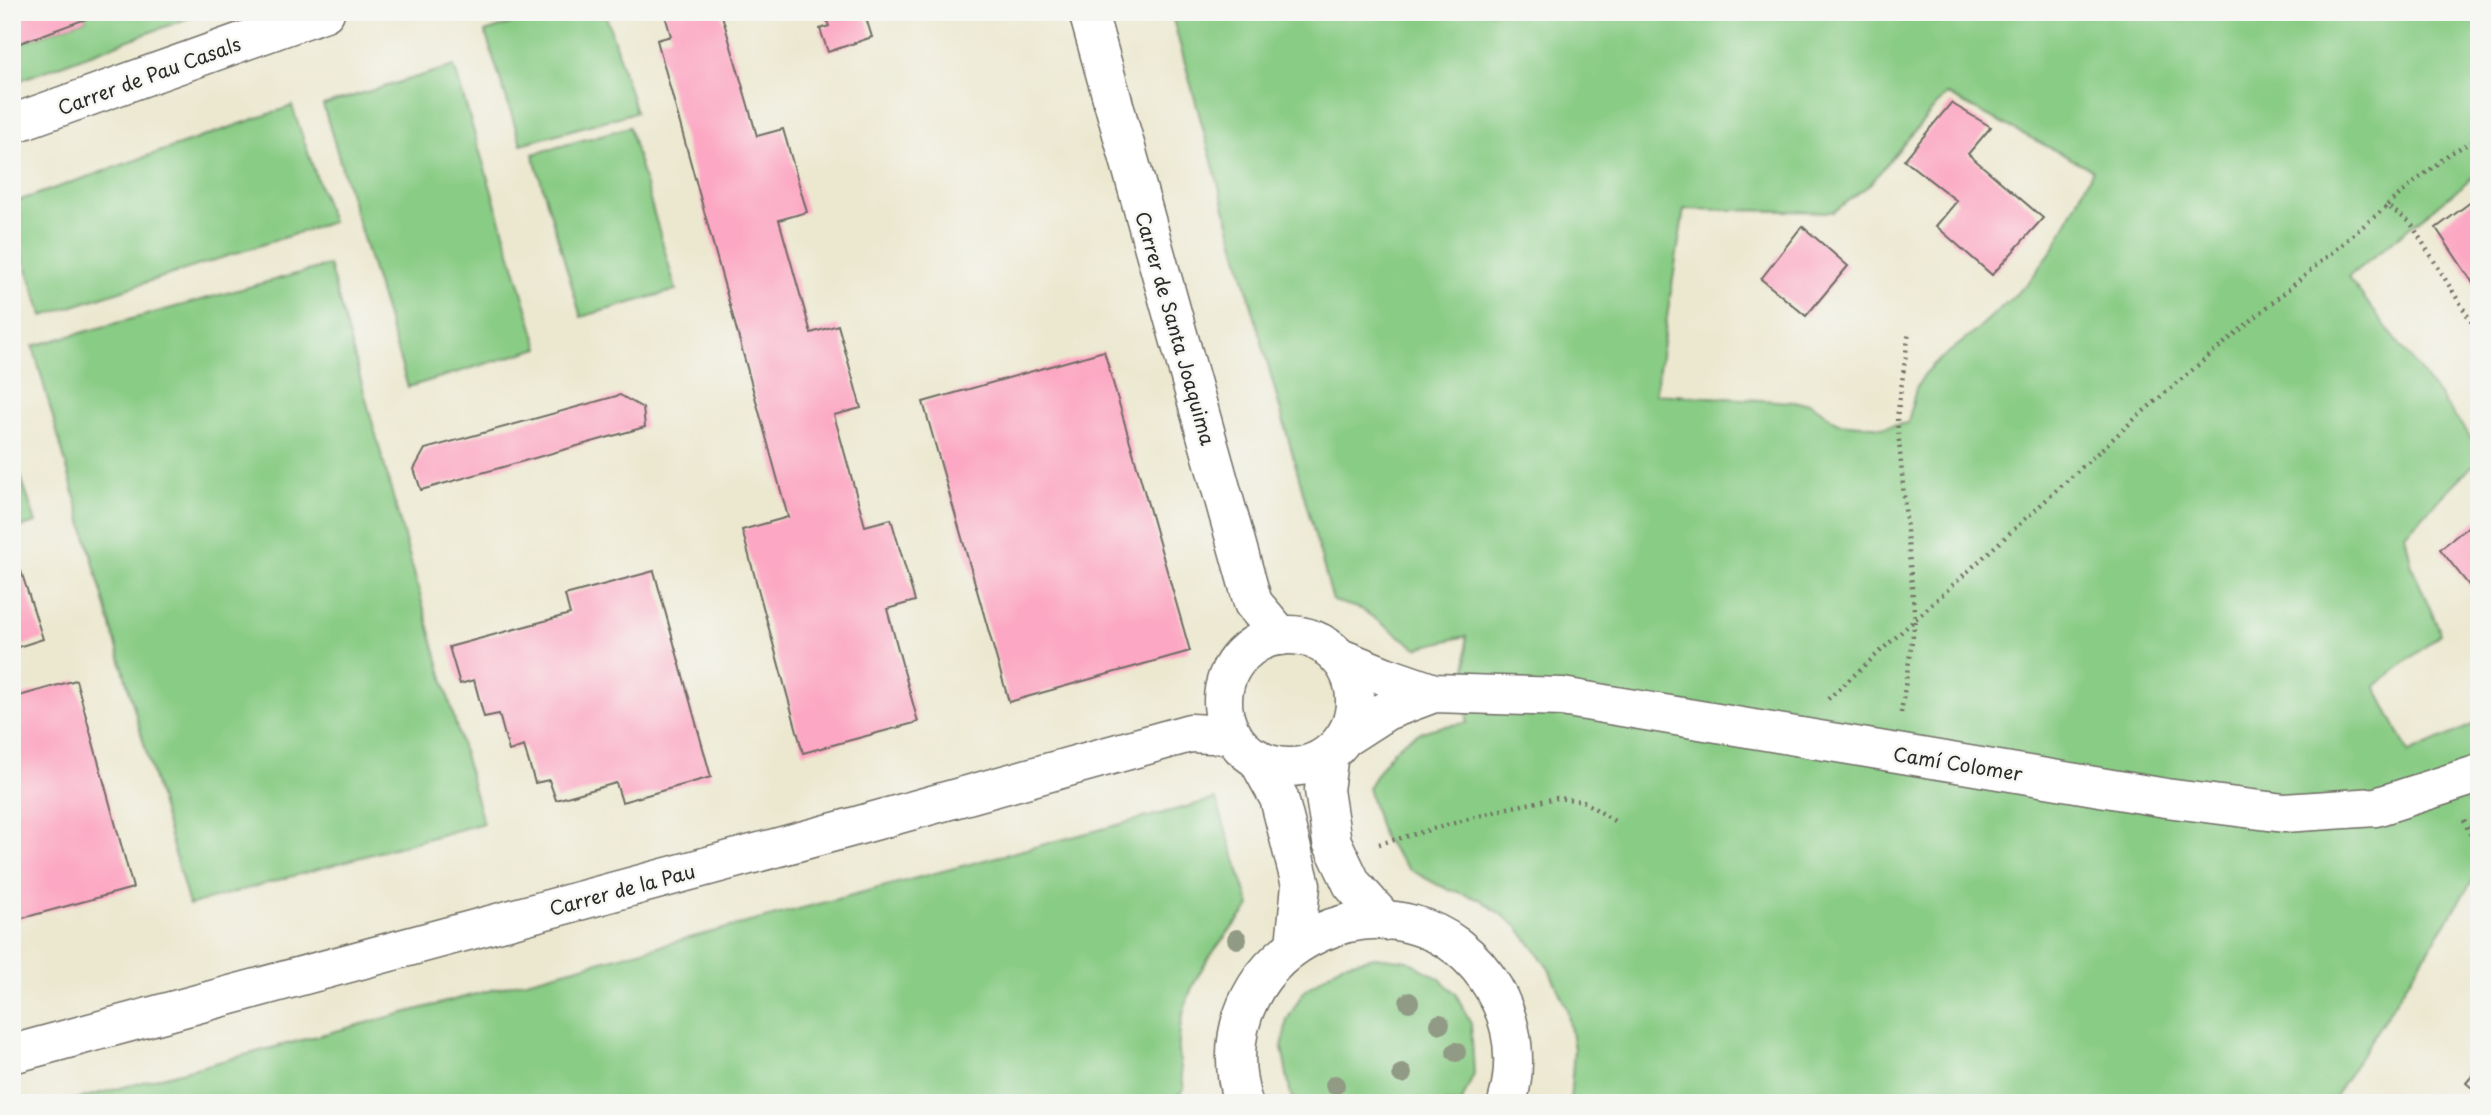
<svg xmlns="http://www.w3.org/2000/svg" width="2491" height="1115" font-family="'Playpen Sans',sans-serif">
<rect width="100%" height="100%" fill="#f6f6f2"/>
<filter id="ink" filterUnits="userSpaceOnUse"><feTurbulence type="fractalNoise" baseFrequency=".0143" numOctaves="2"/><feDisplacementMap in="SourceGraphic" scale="14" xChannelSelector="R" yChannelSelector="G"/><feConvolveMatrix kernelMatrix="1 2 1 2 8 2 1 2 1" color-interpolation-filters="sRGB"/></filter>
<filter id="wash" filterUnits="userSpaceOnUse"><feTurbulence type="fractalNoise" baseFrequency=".00686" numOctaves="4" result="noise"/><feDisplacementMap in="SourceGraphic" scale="28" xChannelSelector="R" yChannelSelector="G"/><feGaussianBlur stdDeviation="1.57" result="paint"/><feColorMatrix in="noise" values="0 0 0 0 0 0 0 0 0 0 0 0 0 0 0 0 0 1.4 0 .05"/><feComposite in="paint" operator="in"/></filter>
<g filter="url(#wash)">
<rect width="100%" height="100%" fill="#ece8d0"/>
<path fill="#89cc85" stroke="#5a7c58" stroke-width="2" fill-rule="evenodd" d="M83,12H205L12,83V46L86,19Z
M547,12H605L636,112L521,144L485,32Z
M1171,12H2479V172L2348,277L2479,448V459L2405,534L2412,567L2441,634L2375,686L2409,753L2479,722V875H2476L2332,1101L2334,1103H1570L1574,1049L1567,1009L1548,967L1517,926L1481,900L1438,885L1409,869L1383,838L1368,788C1396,740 1410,729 1467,723L1466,636L1417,648L1361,609L1333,601ZM1946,94L2093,170L2055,246L2028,283L1971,335L1934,364L1924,375L1916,388L1908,423L1884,427L1838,423L1810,403L1655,394L1684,209L1833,212L1869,185Z
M454,66L539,348L408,387L323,105Z
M292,106L332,222L43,316L12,224V203Z
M629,127L676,290L581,317L533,154Z
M329,265L483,823L189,905L33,346Z
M12,449L36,523L12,530Z
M1216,799L1250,906C1215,949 1182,983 1179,1041C1178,1057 1182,1074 1184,1089L1171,1103H63Z
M1375,957L1408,961L1440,979L1456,994L1471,1024L1474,1074L1461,1103H1297L1291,1096L1282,1048L1287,1020L1304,991L1342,964Z"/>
<g id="blocks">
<path fill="#fca7c3" d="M12,12H83L86,19L12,46Z
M664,12H721L757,136L783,129L807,212L779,220L811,333L838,325L861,408L834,415L865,526L891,519L915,601L887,609L918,722L803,753L742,530L788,517L657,40L671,36Z
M824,12H864L872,37L828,52L820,29L829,26Z
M1951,103L1991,127L1968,154L2043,218L1992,275L1936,226L1957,201L1904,160Z
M2479,196V292L2436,228Z
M1802,226L1848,266L1806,316L1761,279Z
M1104,351L1190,651L1009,702L923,402Z
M620,395L643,408L645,427L421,490L414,469L425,449Z
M2479,518V598L2440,549Z
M21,571L43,639L12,649V574Z
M654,571L711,777L622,802L616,783L556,800L549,780L535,783L524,746L509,751L499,714L484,717L474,680L460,684L449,647L570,614L565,595Z
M76,680L133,888L12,921V698Z
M2479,1068V1094L2466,1083Z"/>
</g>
</g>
<g filter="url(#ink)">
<use href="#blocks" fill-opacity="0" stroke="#6f6d65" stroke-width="2"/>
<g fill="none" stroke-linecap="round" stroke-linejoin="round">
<defs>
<path id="minor" d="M1088,12L1253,603L1281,636
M12,124L325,12"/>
<path id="tertiary" d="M1223 701a66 66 0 1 1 132 0a66 66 0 1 1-132 0Z
M1338,657L1385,676L1434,693L1562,697L2166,798L2284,813L2376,807L2479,774
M1344,738L1386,711L1434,693
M1329,754L1324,790L1332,842L1352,884L1385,921
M1257,758L1279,798L1301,885L1295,945
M12,1054L849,828L1190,733L1233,735
M1243,1103C1195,942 1411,848 1494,989C1514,1024 1518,1064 1507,1103"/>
</defs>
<use href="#minor" stroke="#6f6d65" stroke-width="41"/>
<use href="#tertiary" stroke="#6f6d65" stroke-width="41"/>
<path stroke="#6f6d65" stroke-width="4.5" stroke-dasharray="2 5" stroke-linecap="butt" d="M2387,205L2449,154L2479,138
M1828,699L2139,415L2387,206L2410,222L2479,334
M1901,713L1915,621L1897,418L1909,331
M2464,820L2471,836L2479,839
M1379,844L1508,808L1557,798L1583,801L1616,822"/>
<use href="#minor" stroke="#fff" stroke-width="38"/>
<use href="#tertiary" stroke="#fff" stroke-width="38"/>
</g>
<g fill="#919a84">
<circle cx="1237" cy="939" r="10"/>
<circle cx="1409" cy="1002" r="10"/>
<circle cx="1440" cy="1024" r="10"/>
<circle cx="1456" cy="1052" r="10"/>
<circle cx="1402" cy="1074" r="10"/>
<circle cx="1335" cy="1085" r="10"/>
</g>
</g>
<g text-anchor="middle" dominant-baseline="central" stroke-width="5" stroke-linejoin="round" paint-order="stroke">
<g font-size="19" fill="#2b2b2b" stroke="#f6f6f2">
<text transform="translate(149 75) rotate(-20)">Carrer de Pau Casals</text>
<text transform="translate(1176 328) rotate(74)">Carrer de Santa Joaquima</text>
<text transform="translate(1958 763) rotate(9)">Camí Colomer</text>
<text transform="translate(622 889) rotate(-15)">Carrer de la Pau</text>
</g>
</g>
<rect width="2491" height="1115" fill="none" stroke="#f6f6f2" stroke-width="42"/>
</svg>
